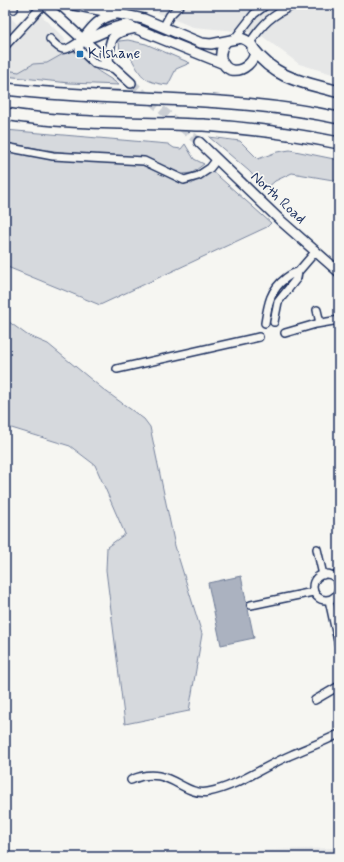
<svg xmlns="http://www.w3.org/2000/svg" width="344" height="862" font-family="Mynerve,sans-serif">
<rect width="100%" height="100%" fill="#f6f6f2"/>
<filter id="ink" filterUnits="userSpaceOnUse"><feTurbulence type="fractalNoise" baseFrequency=".025" numOctaves="2"/><feDisplacementMap in="SourceGraphic" scale="8" xChannelSelector="R" yChannelSelector="G"/><feConvolveMatrix kernelMatrix="1 2 1 2 8 2 1 2 1" color-interpolation-filters="sRGB"/></filter>
<g filter="url(#ink)">
<path fill="#e6e7e7" d="M117,5H339V76L299,64L258,33L193,27L147,9Z
M6,13L17,24L28,13L34,20L39,16H42L65,39L64,45L68,53L22,79L5,76Z
M339,848V857H244V851Z"/>
<path fill="#d6d9dd" stroke="#78849e" d="M128,40L146,44L190,63L176,69L168,85C141,82 141,75 129,54L120,52L119,41Z
M70,50C79,53 84,61 93,67C101,74 111,78 119,85L69,83L5,76V70L19,72L33,64L47,63Z
M5,130L168,144L174,148L181,149L185,144L194,159L204,164L192,173L182,174L145,159L60,152L5,143Z
M209,137L240,141L258,159L277,152L290,150L339,160V181L292,173L275,181L266,189L249,171Z
M5,150L60,159L142,165L182,182L192,184L210,169L271,223L267,227L100,305L5,266Z
M5,319L27,335L48,344L104,390L144,419L150,427L175,546L202,634L189,711L125,724L106,570L107,547L125,534L95,465L70,446L5,426Z"/>
<path fill="#abb2c0" stroke="#717e99" d="M241,576L254,638L221,645L208,583Z"/>
<g fill="none" stroke-linecap="round" stroke-linejoin="round">
<path stroke="#caced4" stroke-width="9" stroke-dasharray="9 4.5" stroke-linecap="butt" d="M131,83L199,142"/>
<defs>
<path id="minor" d="M10,5L14,9
M164,26L170,15L180,5
M236,37L254,14L266,5
M50,39C64,55 66,50 83,39
M83,39L79,49L95,64L116,69
M250,43C263,23 272,15 294,5
M5,46L43,5
M5,147L53,156L144,161L184,180L198,176L210,168L217,159
M317,310L320,323
M274,322L278,302L297,278L298,272L316,251
M265,323C268,304 270,290 286,278C290,275 293,273 298,272
M285,333L316,324L339,320
M117,369L259,337
M317,549L323,575
M313 587a13 13 0 1 1 26 0a13 13 0 1 1-26 0Z
M329,600L339,646
M251,605L313,592
M315,700L339,686
M131,780C168,763 183,797 208,792C236,787 265,766 291,755C307,748 323,742 339,734"/>
<path id="major" d="M45,5L131,83
M74,5L144,19L201,43L211,44L241,38C277,51 230,90 221,58C220,51 222,46 227,41
M83,39C100,37 108,26 127,25L224,64
M83,39C92,27 100,17 116,14
M108,62C110,42 109,32 132,29
M199,142L280,220L339,272"/>
<path id="highway" d="M253,49C277,80 304,82 339,92
M5,89C116,102 229,94 339,118
M5,114C70,125 137,122 203,125C248,128 294,134 339,143"/>
</defs>
<use href="#minor" stroke="#1b2f5e" stroke-width="10"/>
<use href="#major" stroke="#1b2f5e" stroke-width="12"/>
<use href="#highway" stroke="#1b2f5e" stroke-width="14"/>
<use href="#minor" stroke="#f6f6f2" stroke-width="7"/>
<use href="#major" stroke="#f6f6f2" stroke-width="9"/>
<use href="#highway" stroke="#f6f6f2" stroke-width="11"/>
</g>
</g>
<rect fill="#1f6fb2" stroke="#f6f6f2" stroke-width="1.5" x="76" y="50" width="8" height="8" rx="2"/>
<g text-anchor="middle" dominant-baseline="central" stroke-width="3.5" stroke-linejoin="round" paint-order="stroke">
<g font-size="15" fill="#1b2f5e" stroke="#f6f6f2" text-anchor="start">
<text x="88" y="54">Kilshane</text>
</g>
<g font-size="15" fill="#1b2f5e" stroke="#f6f6f2">
<text transform="translate(278 198) rotate(43)">North Road</text>
</g>
</g>
<rect width="344" height="862" fill="none" stroke="#f6f6f2" stroke-width="20"/>
<rect x="10" y="10" width="324" height="842" fill="none" stroke="#1b2f5e" stroke-width="1.5" filter="url(#ink)"/>
</svg>
